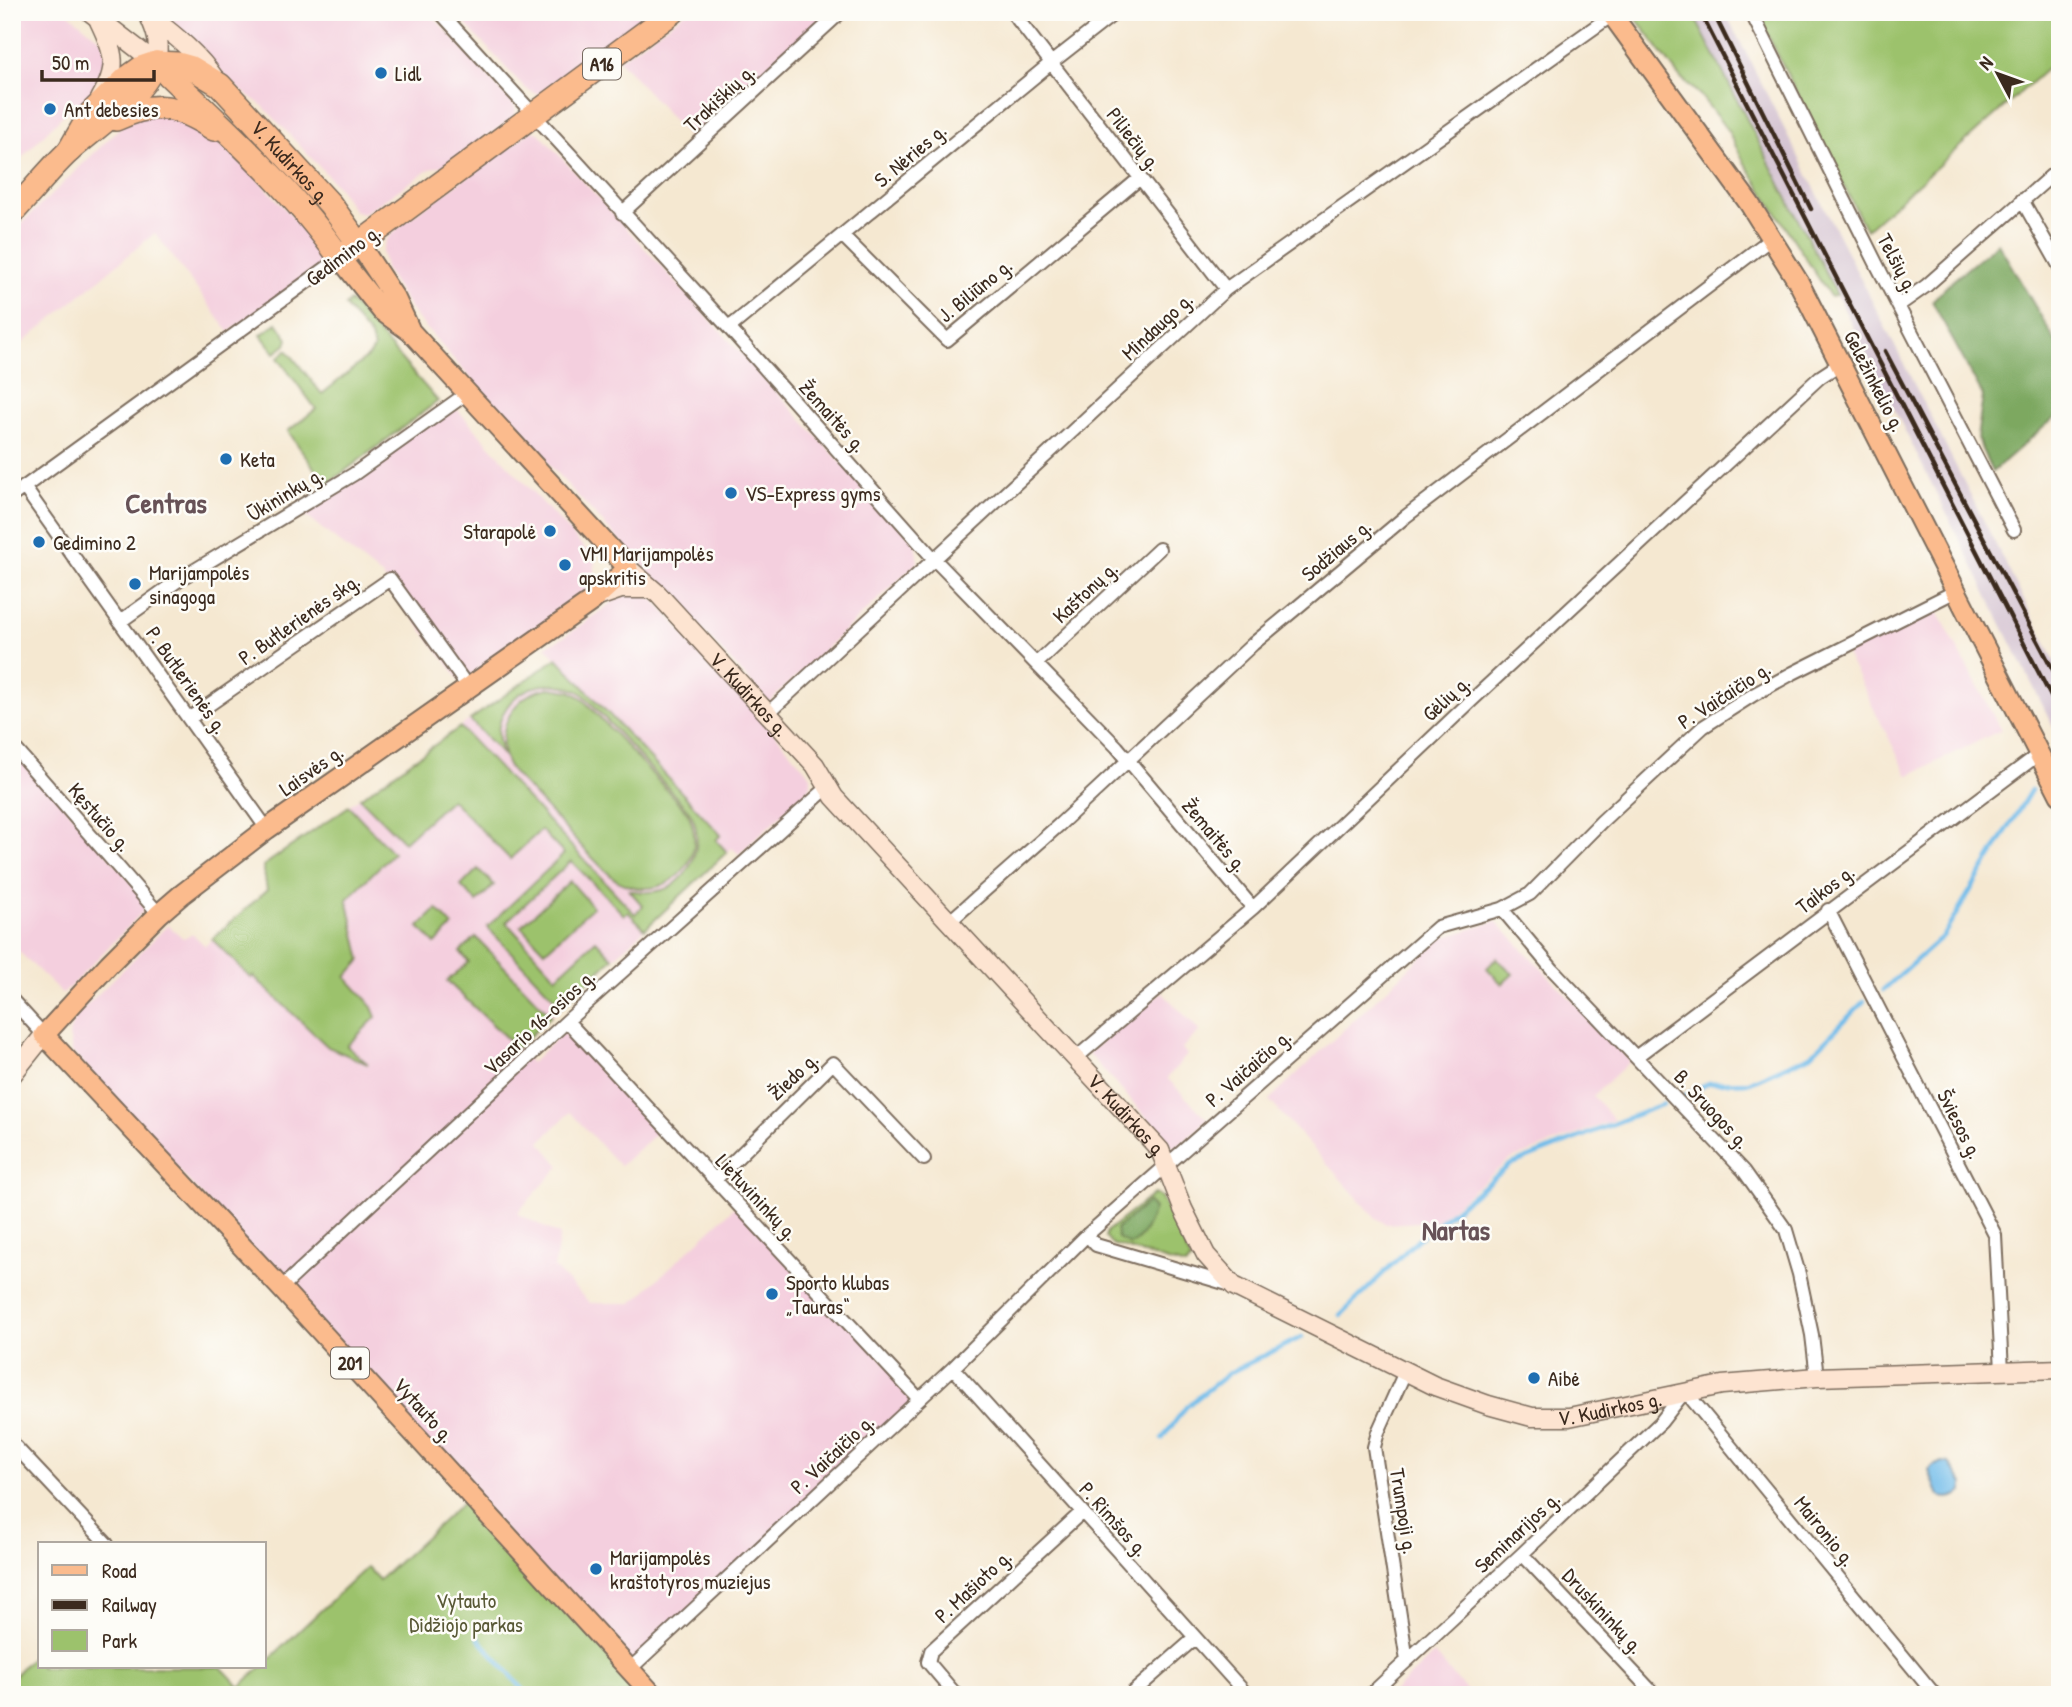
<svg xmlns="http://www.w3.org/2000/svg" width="2072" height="1707" font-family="'Patrick Hand',sans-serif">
<rect width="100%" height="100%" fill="#fdfcf7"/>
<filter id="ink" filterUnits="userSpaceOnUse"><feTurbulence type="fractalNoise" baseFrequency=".0143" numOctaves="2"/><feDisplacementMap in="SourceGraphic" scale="14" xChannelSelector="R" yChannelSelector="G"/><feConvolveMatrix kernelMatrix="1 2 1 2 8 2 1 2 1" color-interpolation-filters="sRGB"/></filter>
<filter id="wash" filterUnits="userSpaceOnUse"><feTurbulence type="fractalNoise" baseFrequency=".00686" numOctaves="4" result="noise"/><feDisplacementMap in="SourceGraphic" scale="28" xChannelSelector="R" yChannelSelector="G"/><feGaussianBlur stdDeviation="1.57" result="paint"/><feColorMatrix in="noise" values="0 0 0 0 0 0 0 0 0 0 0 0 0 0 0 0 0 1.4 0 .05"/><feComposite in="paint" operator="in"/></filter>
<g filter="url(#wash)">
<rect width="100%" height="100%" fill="#f5e8d1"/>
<path fill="#f4cfde" d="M12,12H67L102,41L109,57L100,87L84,106L64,114L12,168Z
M163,12H429L513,104L516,110L512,118L451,163L430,169L363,214L353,210L339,188L263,106L239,89Z
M454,12H657L538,95L525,88Z
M686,12H832L692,141L619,60Z
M163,112L213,135L250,170L330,258L229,332L155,233L12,352V233L131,117Z
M531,131L539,133L915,543L918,562L769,702L501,413L414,314L385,269L382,252L386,240L403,223Z
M454,406L586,550L595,562V576L585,594L461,682L383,577L297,509Z
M640,592L654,600L757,713L811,776V785L806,792L739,854L732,848L517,1048L531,1063L563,1032L657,1132L620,1166L570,1112L540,1142L560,1166L517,1213L560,1235L554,1268L590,1303H632L738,1204L919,1399L630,1669L72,1052L69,1034L74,1018L168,925L183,938L193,934L205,946L267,890L263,866L556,659L546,646L564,637L620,597Z
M1935,606L2001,730L1908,776L1845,652Z
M12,745L150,904L63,994L12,945Z
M1496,921L1630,1061L1593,1096L1614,1120L1509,1160L1436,1221L1386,1224L1376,1218L1269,1100L1440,939Z
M1162,992L1200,1031L1182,1048L1187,1055L1167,1078L1208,1120L1175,1149L1088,1053Z
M1434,1654L1470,1695H1390Z"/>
<path fill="#d0bdce" d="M1692,12H1725L2060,671V740L1837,295Z"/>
<path fill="#9cc26c" stroke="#6c7645" stroke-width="2" d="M1636,12H1692L1837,295L1830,296L1744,162L1728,131L1700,95L1678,75L1635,17Z
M1756,12H2060V75L2050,66L1866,230Z
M350,301L438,401L326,485L288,431L316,409L278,358L287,350L322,394L370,355L374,349L371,337L345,306Z
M277,323L288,339L286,345L275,353L261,335Z
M557,658L721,835L716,840L727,852L645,929L628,912L624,915L571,861L506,922L556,977L596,940L613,958L562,1006L487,927L564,854L541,830L510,859L451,799L404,842L360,798L460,727L635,914L643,906L629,890C639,892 651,893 662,890C694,881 706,836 689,811L583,694C551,674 507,687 499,726C497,736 500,745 502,754L470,720Z
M550,688L570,691L581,697L688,813C696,831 697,851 685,868C671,886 648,893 627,885C620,883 614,879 609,874C583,850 560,822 535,796C527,786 512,775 507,764C494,729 513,693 550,688Z
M349,806L393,853L347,899L361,960L346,977L371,1005L376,1017L347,1046L368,1064L328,1047L253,976L251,978L212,939L267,890L263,866Z
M478,869L494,885L477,902L461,886Z
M570,881L593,907L545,951L521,926Z
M437,909L453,926L435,944L419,927Z
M476,937L551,1016L517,1048L447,981L469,962L460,952Z
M1497,958L1513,974L1502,984L1487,968Z
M1154,1194L1161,1197L1191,1260L1185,1266L1112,1244L1105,1237L1107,1231Z
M471,1495L641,1695H12V1678L40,1648V1667H221L240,1687L261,1667H264V1664L367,1567L379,1580Z"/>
<path fill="#7da860" stroke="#5c693f" stroke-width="2" d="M1998,243L2060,349V413L1992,472L1977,438L1983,396L1932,301L1950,283Z
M1148,1202L1154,1209C1149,1223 1144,1238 1130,1245L1118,1238L1116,1229Z"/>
<path fill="#71bcea" stroke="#567384" stroke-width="2" d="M1942,1462L1949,1463L1963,1484V1491C1958,1497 1946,1500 1939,1496L1929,1471L1931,1467Z"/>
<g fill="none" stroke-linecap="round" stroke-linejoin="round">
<path stroke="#71bcea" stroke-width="4.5" d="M1883,990L1943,936L2031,790
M1684,1096L1709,1083L1750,1082L1811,1055L1864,1001
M1341,1315L1417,1240L1510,1165L1663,1104
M1162,1439L1186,1407L1229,1373L1302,1337
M478,1638L528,1695"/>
</g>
</g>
<g filter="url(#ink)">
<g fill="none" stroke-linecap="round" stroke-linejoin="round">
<defs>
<path id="street" d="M440,12L729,328L934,559L1117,747L1253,908
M1012,12L1226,289
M1751,12L1878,267L2014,530
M2022,200L2060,267
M622,213L841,12
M842,235L947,340L1140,178
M1899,305L1926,286L2060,168
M729,328L1051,63L1116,12
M24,487L267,829
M12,496L340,258
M121,621L180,579L354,474L466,394
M1037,663L1159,549
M767,714L1226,289L1612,15
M190,718L390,579L468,687
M12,745L159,914
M1502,909L1553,970L1744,1171L1786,1230L1799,1274L1812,1335L1817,1377
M1828,910L1995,1235L2002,1371
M949,922L1059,825L1253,644L1300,605L1405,517L1772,238
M12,1000L44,1035
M567,1021L919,1399
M1637,1056L2039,754
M1076,1058L1253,908L1471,701L1820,377L1840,364
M715,1180L833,1063L924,1159
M1087,1235L1096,1245L1231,1285
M281,1288L567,1021L827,788
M953,1368L1247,1695
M1405,1372L1378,1432L1374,1447L1407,1661
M12,1443L107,1544
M1522,1554L1655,1695
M630,1669L953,1368L1087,1235L1438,927L1502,909L1530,894L1601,822L1703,727L1753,695L1793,673L1956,591
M956,1695L928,1662L931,1651L1082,1512
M1130,1695L1195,1638
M1370,1695L1522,1554L1661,1422L1685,1391L1935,1695"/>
<g id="secondary">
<path d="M90,12L156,63C160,44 157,33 149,16"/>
<path d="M151,17C176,36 198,54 216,80"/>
<path d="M99,21C115,54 119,67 100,99"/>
<path id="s1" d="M628,568L658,594L815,765L834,797L1160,1150L1183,1209L1206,1255L1234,1286L1435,1386L1488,1405L1532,1417H1569L1722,1385L1817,1377L2060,1369"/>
<path d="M598,597L621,589H651"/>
<path d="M12,1075L44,1035"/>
</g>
<path id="primary" d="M1610,12L1749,203L1799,283L2060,795
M359,244L396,300L409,328
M340,258L382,311L411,332L628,568L592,601L267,829L181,895L159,914L109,964L44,1035L281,1288L653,1695"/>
<g id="highway">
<path d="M156,63C220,125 289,185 340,258L673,12"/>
<path d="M116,119C157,100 176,105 214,129"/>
<path id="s2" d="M69,151L91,113L127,78L141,68L156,63L178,64L192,68L220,85L330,204L359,244"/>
<path d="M12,213C31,193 48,171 68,152C100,123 136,103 156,63"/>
</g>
</defs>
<use href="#street" stroke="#7c6c5d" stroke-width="16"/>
<use href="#secondary" stroke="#7c6c5d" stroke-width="21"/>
<use href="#primary" stroke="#7c6c5d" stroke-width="23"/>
<use href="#highway" stroke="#7c6c5d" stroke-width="26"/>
<use href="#street" stroke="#fff" stroke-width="12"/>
<use href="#secondary" stroke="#fde4d1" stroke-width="18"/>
<use href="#primary" stroke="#fbbb8d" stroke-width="19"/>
<use href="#highway" stroke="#fbbb8d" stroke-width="23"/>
<path stroke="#3b2a1e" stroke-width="4.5" d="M1700,12L2060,714
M1713,12L1811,209
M1885,351L2060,683"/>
</g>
</g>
<g fill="#1f6fb2" stroke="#fdfcf7" stroke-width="2.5">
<circle cx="381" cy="73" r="7"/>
<circle cx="50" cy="109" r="7"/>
<circle cx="226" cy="459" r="7"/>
<circle cx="731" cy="493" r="7"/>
<circle cx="550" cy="531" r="7"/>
<circle cx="39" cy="542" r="7"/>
<circle cx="565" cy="565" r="7"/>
<circle cx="135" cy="584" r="7"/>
<circle cx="772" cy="1294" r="7"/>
<circle cx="1534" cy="1378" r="7"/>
<circle cx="596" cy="1569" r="7"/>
</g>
<g text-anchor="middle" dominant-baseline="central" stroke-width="5" stroke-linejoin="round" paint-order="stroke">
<g fill="#fdfcf7" stroke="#75695f" stroke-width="2">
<rect x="583" y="48.5" width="38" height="31" rx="5"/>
<rect x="331" y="1347.5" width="38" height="31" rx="5"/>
</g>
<g font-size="19" font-weight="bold" fill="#3b2a1e">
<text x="602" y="64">A16</text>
<text x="350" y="1363">201</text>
</g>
<g font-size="21" fill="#3b2a1e" stroke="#fdfcf7" text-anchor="start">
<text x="395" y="73">Lidl</text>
<text x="64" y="109">Ant debesies</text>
<text x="240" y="459">Keta</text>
<text x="745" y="493">VS-Express gyms</text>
<text x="536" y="531" text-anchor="end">Starapolė</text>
<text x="53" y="542">Gedimino 2</text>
<text x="579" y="553">VMI Marijampolės<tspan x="579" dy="24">apskritis</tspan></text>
<text x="149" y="572">Marijampolės<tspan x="149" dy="24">sinagoga</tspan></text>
<text x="786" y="1282">Sporto klubas<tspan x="786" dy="24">„Tauras“</tspan></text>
<text x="1548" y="1378">Aibė</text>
<text x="610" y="1557">Marijampolės<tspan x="610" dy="24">kraštotyros muziejus</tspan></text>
</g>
<g font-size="21" fill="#3b2a1e" stroke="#fdfcf7">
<text transform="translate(719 98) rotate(-43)">Trakiškių g.</text>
<text transform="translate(1134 139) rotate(52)">Piliečių g.</text>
<text transform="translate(910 155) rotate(-40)">S. Nėries g.</text>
<text stroke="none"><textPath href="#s2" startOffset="301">V. Kudirkos g.</textPath></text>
<text transform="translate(343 255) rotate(-37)">Gedimino g.</text>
<text transform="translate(1898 263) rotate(62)">Telšių g.</text>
<text transform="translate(975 290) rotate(-39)">J. Biliūno g.</text>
<text transform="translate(1157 326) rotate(-43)">Mindaugo g.</text>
<text transform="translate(1875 381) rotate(63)">Geležinkelio g.</text>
<text transform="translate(833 416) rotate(48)">Žemaitės g.</text>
<text transform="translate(285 494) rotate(-31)">Ūkininkų g.</text>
<text transform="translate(1336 550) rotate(-40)">Sodžiaus g.</text>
<text transform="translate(1085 592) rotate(-43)">Kaštonų g.</text>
<text transform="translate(299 619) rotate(-35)">P. Butlerienės skg.</text>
<text transform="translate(187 680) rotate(55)">P. Butlerienės g.</text>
<text stroke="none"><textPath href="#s1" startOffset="175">V. Kudirkos g.</textPath></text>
<text transform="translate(1724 695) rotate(-33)">P. Vaičaičio g.</text>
<text transform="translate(1446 698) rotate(-43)">Gėlių g.</text>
<text transform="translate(311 770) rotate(-35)">Laisvės g.</text>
<text transform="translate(100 817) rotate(49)">Kęstučio g.</text>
<text transform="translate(1215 835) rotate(50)">Žemaitės g.</text>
<text transform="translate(1825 889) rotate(-37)">Taikos g.</text>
<text transform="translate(539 1022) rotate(-43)">Vasario 16-osios g.</text>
<text transform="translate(1248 1068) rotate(-41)">P. Vaičaičio g.</text>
<text transform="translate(793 1076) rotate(-43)">Žiedo g.</text>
<text transform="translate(1712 1109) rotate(47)">B. Sruogos g.</text>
<text stroke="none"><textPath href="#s1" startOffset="742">V. Kudirkos g.</textPath></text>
<text transform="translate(1960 1124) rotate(63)">Šviesos g.</text>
<text transform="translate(757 1197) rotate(47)">Lietuvininkų g.</text>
<text stroke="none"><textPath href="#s1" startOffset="1351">V. Kudirkos g.</textPath></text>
<text transform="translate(424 1410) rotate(48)">Vytauto g.</text>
<text transform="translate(832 1454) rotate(-43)">P. Vaičaičio g.</text>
<text transform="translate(1404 1511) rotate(81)">Trumpoji g.</text>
<text transform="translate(1114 1519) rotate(48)">P. Rimšos g.</text>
<text transform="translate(1825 1531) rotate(51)">Maironio g.</text>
<text transform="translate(1517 1532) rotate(-43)">Seminarijos g.</text>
<text transform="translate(973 1586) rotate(-43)">P. Mašioto g.</text>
<text transform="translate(1603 1611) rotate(47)">Druskininkų g.</text>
</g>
<g font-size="21" fill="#585835" stroke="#fdfcf7">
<text x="466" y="1600">Vytauto<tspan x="466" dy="24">Didžiojo parkas</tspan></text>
</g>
<g font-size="28" font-weight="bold" fill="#675257" stroke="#fdfcf7">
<text x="166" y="503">Centras</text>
<text x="1456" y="1230">Nartas</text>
</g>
</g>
<rect width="2072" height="1707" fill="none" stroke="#fdfcf7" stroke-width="42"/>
<rect x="38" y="1542" width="228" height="126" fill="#fdfcf7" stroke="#afa8a0" stroke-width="2"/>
<rect x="52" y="1565" width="35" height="10" fill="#fbbb8d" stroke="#afa8a0" stroke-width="2"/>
<text x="102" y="1578" font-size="21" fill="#3b2a1e">Road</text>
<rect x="52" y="1600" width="35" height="10" fill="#3b2a1e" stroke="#afa8a0" stroke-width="2"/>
<text x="102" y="1612" font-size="21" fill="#3b2a1e">Railway</text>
<rect x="52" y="1630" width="35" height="21" fill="#9cc26c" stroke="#afa8a0" stroke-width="2"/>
<text x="102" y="1648" font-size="21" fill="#3b2a1e">Park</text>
<g transform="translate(1998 74) rotate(311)" stroke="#fdfcf7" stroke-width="5" paint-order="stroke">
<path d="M0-5L12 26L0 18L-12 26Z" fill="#3b2a1e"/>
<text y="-10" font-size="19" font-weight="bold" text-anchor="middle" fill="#3b2a1e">N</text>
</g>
<path d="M42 70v10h112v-10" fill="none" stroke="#3b2a1e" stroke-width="3.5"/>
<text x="52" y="70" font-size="21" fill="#3b2a1e" stroke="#fdfcf7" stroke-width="5" paint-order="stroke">50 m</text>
</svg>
